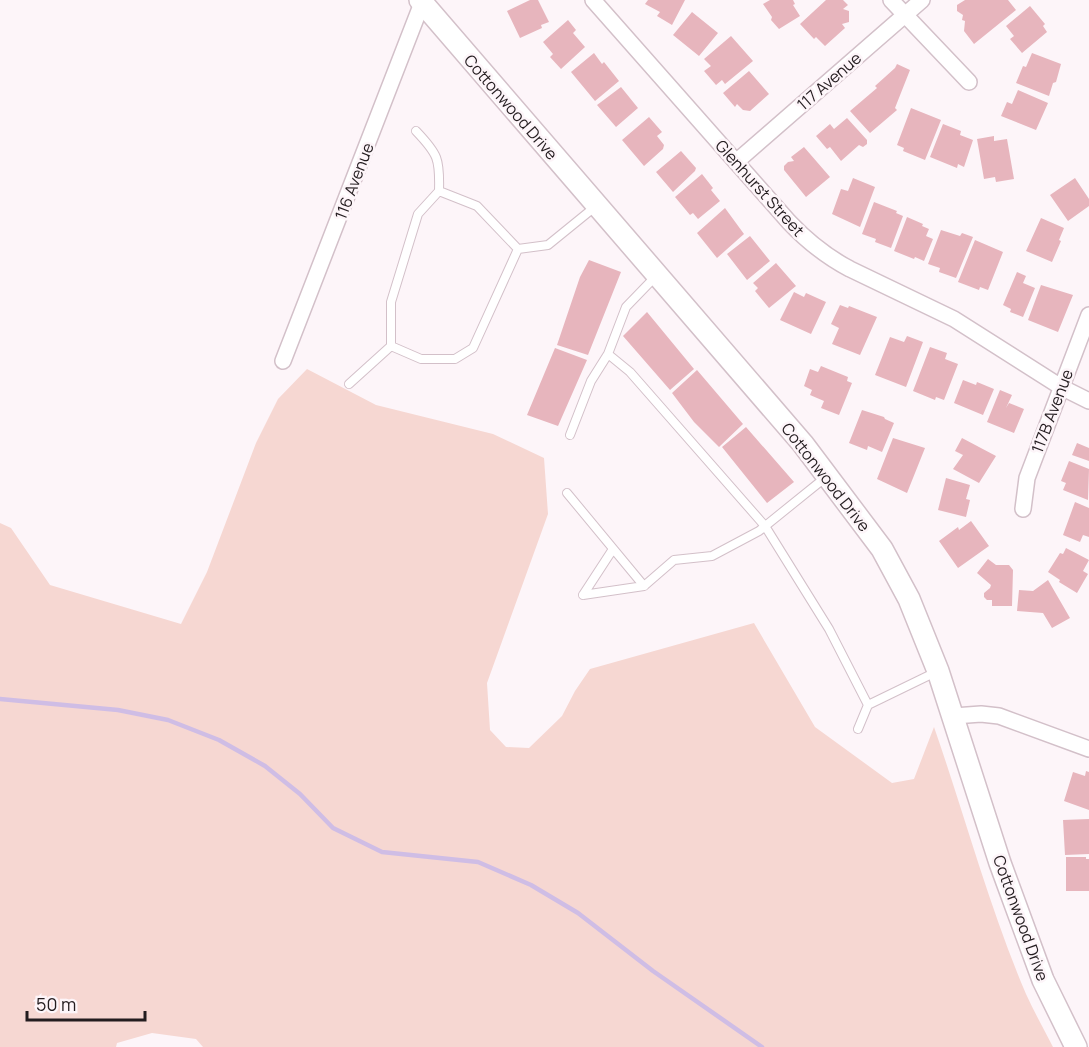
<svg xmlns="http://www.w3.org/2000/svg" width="1089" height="1047" font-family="Manrope,sans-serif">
<rect width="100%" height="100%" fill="#fdf5f9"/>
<path fill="#f6d7d2" d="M307,369L376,405L493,434L544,458L548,514L487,683L490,730L506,747L529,748L562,716L575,691L590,669L754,623L815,727L892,783L914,779L934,727C965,816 989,907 1026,994C1034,1012 1044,1029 1053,1047H203L196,1039L152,1033L117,1043L116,1047H0V523L11,528L50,585L181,624L207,572L256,443L278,399Z"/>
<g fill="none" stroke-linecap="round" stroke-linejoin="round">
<path stroke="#cfbde5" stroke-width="4.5" d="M0,699L118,710L168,720L219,740L265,766L300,794L333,828L382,852L478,862L531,885L578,913L653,971L762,1047"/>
</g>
<path fill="#e7b5bd" d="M530,0H538L549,22L541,25L542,28L520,38L507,11Z
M648,0H685L672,25L657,16L660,12L645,4Z
M770,0H793L795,4L793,5L800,16L779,29L771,20L772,17L763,4Z
M826,0H843L848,5L843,9L849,11V22L842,24L845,28L825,46L816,37L814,39L800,24Z
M965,0H1008L1016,10L974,44L964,31L965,21L962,20L963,15L957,11V5Z
M1030,6L1045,24L1043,26L1047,32L1022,53L1010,39L1014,36L1006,26Z
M692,12L718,33L699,56L673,35Z
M568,20L576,30L573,33L585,47L561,69L550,57L553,54L543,42Z
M731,36L753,61L725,84L722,80L716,85L704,71L711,66L704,59Z
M594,53L602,64L604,62L619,81L595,101L571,72Z
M1032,53L1061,64L1056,82L1053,83L1049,96L1016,83L1023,66L1026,67Z
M897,64L910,70L895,108L897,110L870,133L850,111L877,88L875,86L895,68Z
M749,71L769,94L750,111L743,110L737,104L735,107L723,93Z
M621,87L638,108L616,127L597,105Z
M1018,90L1048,103L1036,130L1001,116L1007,102L1012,104Z
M911,108L941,120L925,160L903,151L904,148L897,145Z
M649,117L662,132L657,136L664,145L663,149L644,166L622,140Z
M847,118L867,140V144L863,147L859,145L841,161L830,147L827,149L816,136L830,124L834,129Z
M943,124L961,131L960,135L973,140L964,167L958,164L957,168L930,157Z
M994,136V141L1007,139L1014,179L996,182L995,177L984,179L977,139Z
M804,147L830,177L806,197L784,170V166L788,162L794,161L791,157Z
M681,151L696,168L695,171L673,192L656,172Z
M702,174L713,188L711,190L720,201L698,219L693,213L690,215L675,197Z
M853,178L875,187L860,227L832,214L841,189L848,191Z
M1075,178L1089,199V206L1068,221L1050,195Z
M874,202L897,211L896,213L903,216L891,248L875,242L876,239L862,234Z
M725,208L744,234L717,258L697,233Z
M907,217L923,224L922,226L929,229L926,236L933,239L924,261L915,257L914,259L894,251Z
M1041,218L1064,228L1059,240L1061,241L1052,262L1026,251Z
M941,230L960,236L962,233L973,237L956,278L939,272L940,268L928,264Z
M750,236L770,261L747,280L727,254Z
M975,240L1003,252L988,290L980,287L979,290L958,282Z
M589,260L621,272L588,355L557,345L580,277Z
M776,263L796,286L769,308L755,291L758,288L753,283Z
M1017,272L1026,276L1023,283L1035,288L1023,317L1010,312L1011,309L1003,305Z
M1041,285L1073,295L1058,332L1028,320Z
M794,292L804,297L806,293L826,302L811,334L780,320Z
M840,305L848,308L849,306L877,317L860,355L832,344L839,328L831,324Z
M647,312L694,369L670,390L623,336Z
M907,336L923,342L906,387L875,375L890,337L904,342Z
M930,347L947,353L945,359L958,364L944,400L936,397L935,400L913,391Z
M555,348L587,360L558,426L527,415Z
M821,366L848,377L847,381L852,383L839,415L821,408L824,401L810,395L812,390L804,386L810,369L818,372Z
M697,370L743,424L719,447L694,422L672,393Z
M963,380L976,385L977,382L994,389L983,415L954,403Z
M1000,390L1012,395L1006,408L1009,403L1024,409L1014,433L987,422Z
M862,410L884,417L885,419L894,423L882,452L868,446L867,450L849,443Z
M746,427L794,482L767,503L722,447Z
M893,438L925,448L907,493L877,479Z
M962,438L996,456L979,483L953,469L963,455L955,451Z
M1077,443L1089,448V461L1072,455Z
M1069,461L1089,469L1088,500L1063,490L1066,483L1061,481Z
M946,478L970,485L966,499L970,500L966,517L938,510Z
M1075,502L1089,508V537L1083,535L1080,542L1063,535Z
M971,521L989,546L958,568L939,541L958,527L959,530Z
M1066,548L1089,560L1083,571L1088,574L1077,593L1059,582L1060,580L1048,572L1060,553L1063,554Z
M988,559L996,565H1009L1013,570L1012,606H992V600H987L984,597V593L990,588L991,585L977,573Z
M1048,580L1070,618L1052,628L1043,613L1017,611L1019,590L1033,591Z
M1086,771L1089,772V810L1064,801L1073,772L1085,776Z
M1089,819V854L1065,855L1063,820Z
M1066,857H1086V859H1089V891H1066Z"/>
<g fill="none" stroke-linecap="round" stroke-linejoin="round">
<defs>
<path id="lane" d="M439,191L477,206L518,249
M518,249L548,245L596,206
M391,346L421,359H455L473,348L518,249
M608,354L630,372L765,526L829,629L868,705
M349,384L391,346V302L418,214L439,191C440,159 438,154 416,131
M570,435L591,381L608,354L626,307L656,276
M567,493L644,586L674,560L712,556L759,531L826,477
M583,595L644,586
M583,595L613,549
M858,729L868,705L938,671"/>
<path id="street" d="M593,0L789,222C807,241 827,257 850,269L954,319L1061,387L1089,401
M891,0L969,82
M736,162L922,0
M283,361L422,3
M1023,509L1027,478L1089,315
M954,716L981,714L999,716L1089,749"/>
<path id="secondary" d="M420,0L803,444L882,549L909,599L938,671L1000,863L1043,980L1076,1047"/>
</defs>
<use href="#lane" stroke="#d3c0c9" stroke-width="10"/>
<use href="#street" stroke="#d3c0c9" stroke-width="18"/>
<use href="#secondary" stroke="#d3c0c9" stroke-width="24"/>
<use href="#lane" stroke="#fff" stroke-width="8"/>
<use href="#street" stroke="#fff" stroke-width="15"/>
<use href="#secondary" stroke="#fff" stroke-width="21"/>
</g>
<g text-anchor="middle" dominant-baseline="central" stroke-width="5" stroke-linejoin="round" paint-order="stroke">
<g font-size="16" fill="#231c1f" stroke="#fdf5f9">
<text transform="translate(829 81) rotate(-41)">117 Avenue</text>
<text transform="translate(511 107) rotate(49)">Cottonwood Drive</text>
<text transform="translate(354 181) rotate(-69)">116 Avenue</text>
<text transform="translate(760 188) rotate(48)">Glenhurst Street</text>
<text transform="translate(1052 411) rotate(-69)">117B Avenue</text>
<text transform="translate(826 477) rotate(52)">Cottonwood Drive</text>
<text transform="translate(1021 918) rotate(70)">Cottonwood Drive</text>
</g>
</g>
<path d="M27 1011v9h118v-9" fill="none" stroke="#231c1f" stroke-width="3"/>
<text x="36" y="1011" font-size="18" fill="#231c1f" stroke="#fdf5f9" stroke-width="4.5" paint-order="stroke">50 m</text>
</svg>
